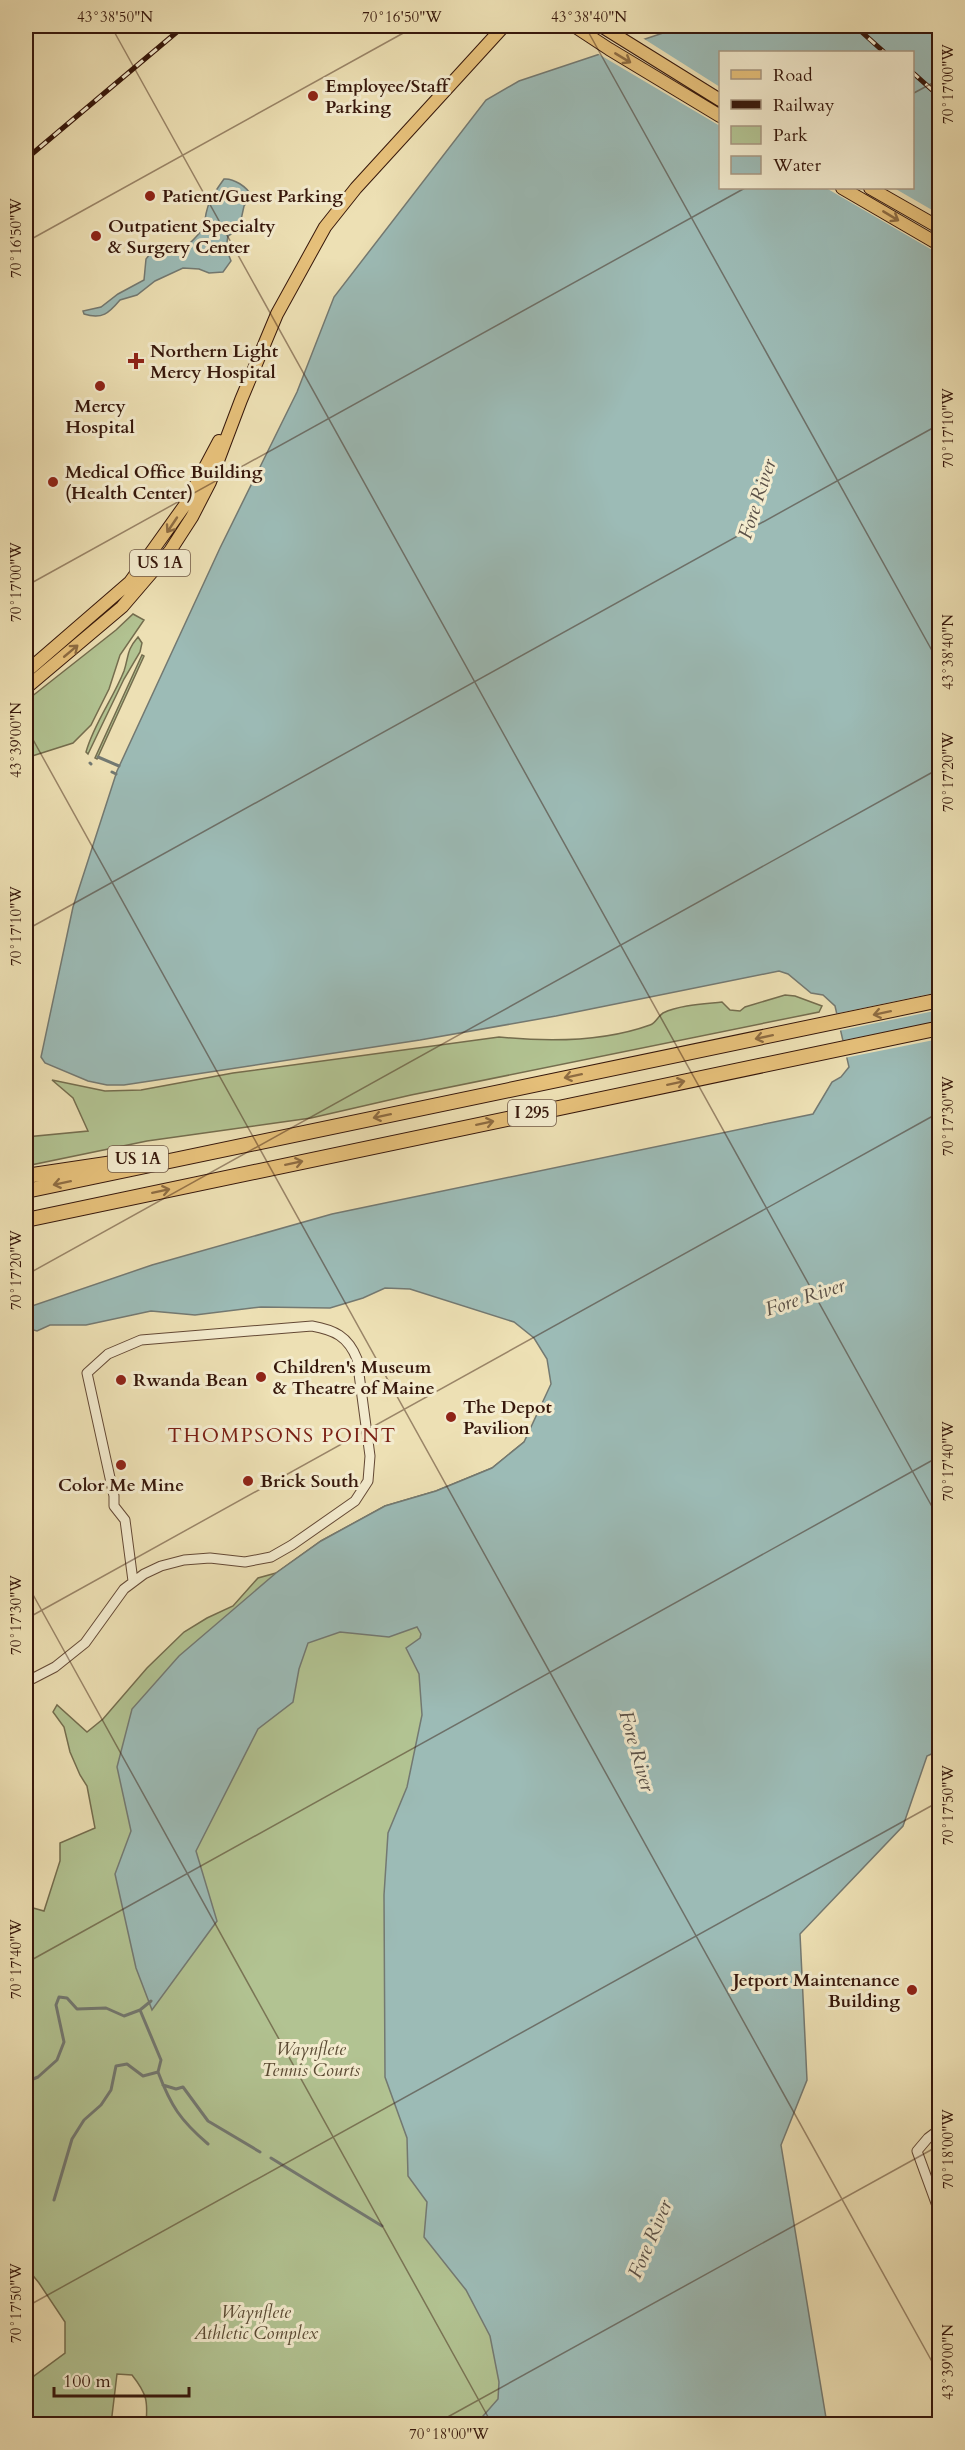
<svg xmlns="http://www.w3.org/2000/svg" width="965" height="2450" font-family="Cardo,serif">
<rect width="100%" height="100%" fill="#ede0b4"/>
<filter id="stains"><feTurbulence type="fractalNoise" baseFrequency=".00333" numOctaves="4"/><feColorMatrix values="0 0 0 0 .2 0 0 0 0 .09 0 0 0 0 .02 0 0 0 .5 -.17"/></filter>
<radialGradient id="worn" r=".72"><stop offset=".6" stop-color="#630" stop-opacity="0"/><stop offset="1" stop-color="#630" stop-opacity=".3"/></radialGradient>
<path fill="#b2c392" stroke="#746d4e" stroke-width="1.5" d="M133,614L144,620L120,655L109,689L91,725L73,743L26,758V701L116,630Z
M138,637L142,643L140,652L124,679L88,754L86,752C94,723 113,699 124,671C129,656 126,651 138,637Z
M142,655L144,656L97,759L95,758Z
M785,995L795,996L822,1006L819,1012L411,1095L311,1118L147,1141L26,1166V1137L88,1131L73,1098L52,1080L105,1091L141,1090L233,1073L499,1037C548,1042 603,1042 650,1025C656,1023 658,1016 663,1013C680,1005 704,1004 722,1002L730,1010L740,1011L745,1007Z
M524,1442L517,2424H146C148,2401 147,2394 132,2375L117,2374L111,2424H26V2382L65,2353V2322L39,2283L26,2267V1906L44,1911L60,1861V1843L95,1828L87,1786L80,1775L70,1752L64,1727L53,1712L57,1705L87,1732L103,1719L147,1668L184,1632L207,1618L233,1606L258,1578L276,1573L321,1541L385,1506L436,1491L492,1468Z"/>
<path fill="#9cbbb6" stroke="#737972" stroke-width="1.5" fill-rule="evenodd" d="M684,26H939L940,1750L927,1756L903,1826L800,1934L807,2080L781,2145L827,2424H476L498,2399L499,2382L490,2336L466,2290L424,2237L427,2202L408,2176L407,2138L385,2077L384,1895L388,1833L407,1787L422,1715L419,1674L406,1648L420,1638L421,1634L417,1627L389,1637L340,1632L308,1643L299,1669L293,1702L258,1729L196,1851L217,1921L152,2010L136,1968L115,1874L131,1831L117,1767L132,1709L179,1656L276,1573L321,1541L385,1506L436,1491L492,1468L524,1442L551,1384L547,1359L534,1338L514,1322L410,1289L385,1288L363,1298L330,1308L261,1307L195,1315L151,1311L86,1325H50L37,1331L26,1328V1308L152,1265L332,1214L813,1114L832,1082L841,1077L849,1067L835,1006L823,995L811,993L788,974L779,971L556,1016L420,1040L124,1085H107L88,1081L45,1063L41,1057L73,907L117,771L220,548L297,392L334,297L486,100L519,81ZM720,52H912V188H720Z
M224,179C233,178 248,187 251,196L244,206L239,229L228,236L226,248L231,261L223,272L209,273L199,269L183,268L155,281L137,295L120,300C109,313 102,320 84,314L83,311L101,307L118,294L144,280L146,259L150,254C179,259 186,248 204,228C206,204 211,197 224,179Z"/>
<path fill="#ede0b4" d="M641,37L720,87V126L595,52Z
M826,188H894L939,214V254Z
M939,992V1010L838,1031L834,1014Z
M939,1021V1039L844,1058L840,1041Z"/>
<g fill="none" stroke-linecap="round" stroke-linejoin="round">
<path stroke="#737972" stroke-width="3" d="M98,757L119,766
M90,763L91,764
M112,772L116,774
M158,2072C171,2106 180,2120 208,2144
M26,2082L38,2077L57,2060L64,2042L56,2005L59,1997L67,1998L77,2009L106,2008L124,2016L140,2010L151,2001
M163,2085L176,2089L183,2087L208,2121L260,2152
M271,2158L382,2226
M54,2200L72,2139L84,2120L101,2105L111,2090L116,2066L127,2064L143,2076L158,2072L161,2060L140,2010"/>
<defs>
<path id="minor" d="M26,1682L55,1667L85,1643L124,1589L144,1574L161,1566L184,1560L210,1558L245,1562L271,1557L292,1545L355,1501L368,1481L370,1456L357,1359C348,1336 334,1330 312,1326L141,1340L108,1354L87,1373L114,1496V1506L125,1520L133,1581
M940,2129L928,2138L917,2151L940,2214"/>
<path id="major" d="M574,26L609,49L720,116
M601,26L720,100
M842,188L940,245
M870,188L940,228
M26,672L130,582L185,505L219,441
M26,688L122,607L170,551L192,517L210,482L241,400L277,314L325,227L356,188L504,26"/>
<path id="highway" d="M26,1176L133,1160
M26,1191L940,1000
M26,1220L940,1028"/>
</defs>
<use href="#minor" stroke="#644935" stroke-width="11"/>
<use href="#major" stroke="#36170b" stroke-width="14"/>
<use href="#highway" stroke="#36170b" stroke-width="16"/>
<use href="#minor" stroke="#f3ebce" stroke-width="9"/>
<use href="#major" stroke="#e6c07a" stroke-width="12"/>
<use href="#highway" stroke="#e6c07a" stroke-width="14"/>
<defs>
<path id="rail" d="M855,26L884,52
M912,72L940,97
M26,159L184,26
M26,902L28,932L26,997"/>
</defs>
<use href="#rail" stroke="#36170b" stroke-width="5"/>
<use href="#rail" stroke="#f3ebce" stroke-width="3" stroke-dasharray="9" stroke-linecap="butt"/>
</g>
<defs><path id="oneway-shaft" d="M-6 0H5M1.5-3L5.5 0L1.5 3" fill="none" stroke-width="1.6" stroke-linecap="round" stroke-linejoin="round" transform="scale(1.5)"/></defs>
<g stroke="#8e6c42">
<use href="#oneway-shaft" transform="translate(623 58) rotate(31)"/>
<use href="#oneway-shaft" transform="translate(891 216) rotate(31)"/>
<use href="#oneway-shaft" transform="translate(172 525) rotate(124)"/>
<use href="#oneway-shaft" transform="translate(71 651) rotate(-40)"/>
<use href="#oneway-shaft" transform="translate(882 1013) rotate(168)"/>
<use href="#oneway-shaft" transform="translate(764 1037) rotate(168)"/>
<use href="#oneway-shaft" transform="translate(573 1076) rotate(168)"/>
<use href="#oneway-shaft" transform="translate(676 1083) rotate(-12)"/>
<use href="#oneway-shaft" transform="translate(382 1116) rotate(168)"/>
<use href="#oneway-shaft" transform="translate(485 1123) rotate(-12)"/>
<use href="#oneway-shaft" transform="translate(294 1163) rotate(-12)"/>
<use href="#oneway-shaft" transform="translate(62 1183) rotate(168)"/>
<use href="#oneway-shaft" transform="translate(161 1191) rotate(-12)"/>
</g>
<path fill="none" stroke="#36170b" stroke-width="1.5" stroke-opacity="0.45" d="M111,26L940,1521M585,26L940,665M912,94L940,79M26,242L416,26M26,586L745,188M26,727L940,2376M26,930L940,424M26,1275L940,768M26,1582L492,2424M26,1619L940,1112M26,1963L940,1456M26,2307L940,1801M435,2424L940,2145"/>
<g fill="#8f2418" stroke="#f3ebce" stroke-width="2">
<circle cx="313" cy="96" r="6"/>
<circle cx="150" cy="196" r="6"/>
<circle cx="96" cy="236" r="6"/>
<path d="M133 352h6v6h6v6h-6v6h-6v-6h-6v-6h6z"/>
<circle cx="100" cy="386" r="6"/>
<circle cx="53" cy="482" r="6"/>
<circle cx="261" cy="1377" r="6"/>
<circle cx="121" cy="1380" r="6"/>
<circle cx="451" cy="1417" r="6"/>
<circle cx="121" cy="1465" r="6"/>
<circle cx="248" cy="1481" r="6"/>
<circle cx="912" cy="1990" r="6"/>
</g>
<g text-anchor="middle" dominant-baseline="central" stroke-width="6" stroke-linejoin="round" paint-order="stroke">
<g fill="#f3ebce" stroke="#6f5746" stroke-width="1.5">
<rect x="130" y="550" width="60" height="26" rx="4.5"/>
<rect x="508" y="1100" width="48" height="26" rx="4.5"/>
<rect x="108" y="1146" width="60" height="26" rx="4.5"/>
</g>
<g font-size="16" font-weight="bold" fill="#36170b">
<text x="160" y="563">US 1A</text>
<text x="532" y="1113">I 295</text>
<text x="138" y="1159">US 1A</text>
</g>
<g font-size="18" font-weight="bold" fill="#36170b" stroke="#f3ebce" text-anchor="start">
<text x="325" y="86">Employee/Staff<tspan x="325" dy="21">Parking</tspan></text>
<text x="162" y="196">Patient/Guest Parking</text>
<text x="108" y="226">Outpatient Specialty<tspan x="108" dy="21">&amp; Surgery Center</tspan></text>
<text x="150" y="351">Northern Light<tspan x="150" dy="21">Mercy Hospital</tspan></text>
<text x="100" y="406" text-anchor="middle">Mercy<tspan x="100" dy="21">Hospital</tspan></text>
<text x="65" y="472">Medical Office Building<tspan x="65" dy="21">(Health Center)</tspan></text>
<text x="273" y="1367">Children's Museum<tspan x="273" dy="21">&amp; Theatre of Maine</tspan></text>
<text x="133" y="1380">Rwanda Bean</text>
<text x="463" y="1407">The Depot<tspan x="463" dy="21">Pavilion</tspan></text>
<text x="260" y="1481">Brick South</text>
<text x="121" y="1485" text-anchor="middle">Color Me Mine</text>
<text x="900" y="1980" text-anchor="end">Jetport Maintenance<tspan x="900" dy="21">Building</tspan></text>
</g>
<g font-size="18" font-style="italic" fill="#5b4b34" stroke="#f3ebce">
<text x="311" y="2049">Waynflete<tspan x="311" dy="21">Tennis Courts</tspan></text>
<text x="256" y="2312">Waynflete<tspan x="256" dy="21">Athletic Complex</tspan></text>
</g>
<g font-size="20" font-style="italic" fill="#5a5047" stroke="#f3ebce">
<text transform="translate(757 499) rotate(-72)">Fore River</text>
<text transform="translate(805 1297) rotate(-18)">Fore River</text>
<text transform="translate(637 1751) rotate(74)">Fore River</text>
<text transform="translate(650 2239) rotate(-67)">Fore River</text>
</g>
<g font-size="20" letter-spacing="1.5" fill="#7a1f14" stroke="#f3ebce">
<text x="282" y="1435">THOMPSONS POINT</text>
</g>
</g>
<rect width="965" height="2450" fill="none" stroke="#ede0b4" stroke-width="66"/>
<rect x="719" y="51" width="195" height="138" fill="#f3ebce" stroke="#a79680" stroke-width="1.5"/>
<rect x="731" y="70" width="30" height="9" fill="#e6c07a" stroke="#a79680" stroke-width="1.5"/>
<text x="773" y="81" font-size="18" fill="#36170b">Road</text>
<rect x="731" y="100" width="30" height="9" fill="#36170b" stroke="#a79680" stroke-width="1.5"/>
<text x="773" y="111" font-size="18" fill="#36170b">Railway</text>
<rect x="731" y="126" width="30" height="18" fill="#b2c392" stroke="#a79680" stroke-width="1.5"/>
<text x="773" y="141" font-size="18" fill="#36170b">Park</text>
<rect x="731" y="156" width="30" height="18" fill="#9cbbb6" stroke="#a79680" stroke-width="1.5"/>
<text x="773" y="171" font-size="18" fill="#36170b">Water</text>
<path d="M54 2387v9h135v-9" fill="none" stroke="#36170b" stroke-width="3"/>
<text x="63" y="2387" font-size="18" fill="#36170b" stroke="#f3ebce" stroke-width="4.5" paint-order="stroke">100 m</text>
<rect x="33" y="33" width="899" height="2384" fill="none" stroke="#36170b" stroke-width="2"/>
<g font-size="15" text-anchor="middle" fill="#36170b">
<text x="115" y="22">43°38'50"N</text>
<text x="402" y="22">70°16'50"W</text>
<text x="589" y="22">43°38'40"N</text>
<text transform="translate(948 84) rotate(-90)" y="5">70°17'00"W</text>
<text transform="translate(16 238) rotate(-90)" y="5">70°16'50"W</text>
<text transform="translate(948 428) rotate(-90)" y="5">70°17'10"W</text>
<text transform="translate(16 582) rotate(-90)" y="5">70°17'00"W</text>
<text transform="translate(948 652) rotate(-90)" y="5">43°38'40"N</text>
<text transform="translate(16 740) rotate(-90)" y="5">43°39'00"N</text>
<text transform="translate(948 772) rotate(-90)" y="5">70°17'20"W</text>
<text transform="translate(16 926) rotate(-90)" y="5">70°17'10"W</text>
<text transform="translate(948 1116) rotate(-90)" y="5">70°17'30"W</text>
<text transform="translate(16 1270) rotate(-90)" y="5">70°17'20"W</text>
<text transform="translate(948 1461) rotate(-90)" y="5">70°17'40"W</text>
<text transform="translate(16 1615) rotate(-90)" y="5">70°17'30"W</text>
<text transform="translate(948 1805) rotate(-90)" y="5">70°17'50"W</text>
<text transform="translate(16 1959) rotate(-90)" y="5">70°17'40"W</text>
<text transform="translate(948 2149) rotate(-90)" y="5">70°18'00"W</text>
<text transform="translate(16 2303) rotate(-90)" y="5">70°17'50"W</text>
<text transform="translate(948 2362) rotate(-90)" y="5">43°39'00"N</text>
<text x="449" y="2439">70°18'00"W</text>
</g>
<rect width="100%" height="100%" filter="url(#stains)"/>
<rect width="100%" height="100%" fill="url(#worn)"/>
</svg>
